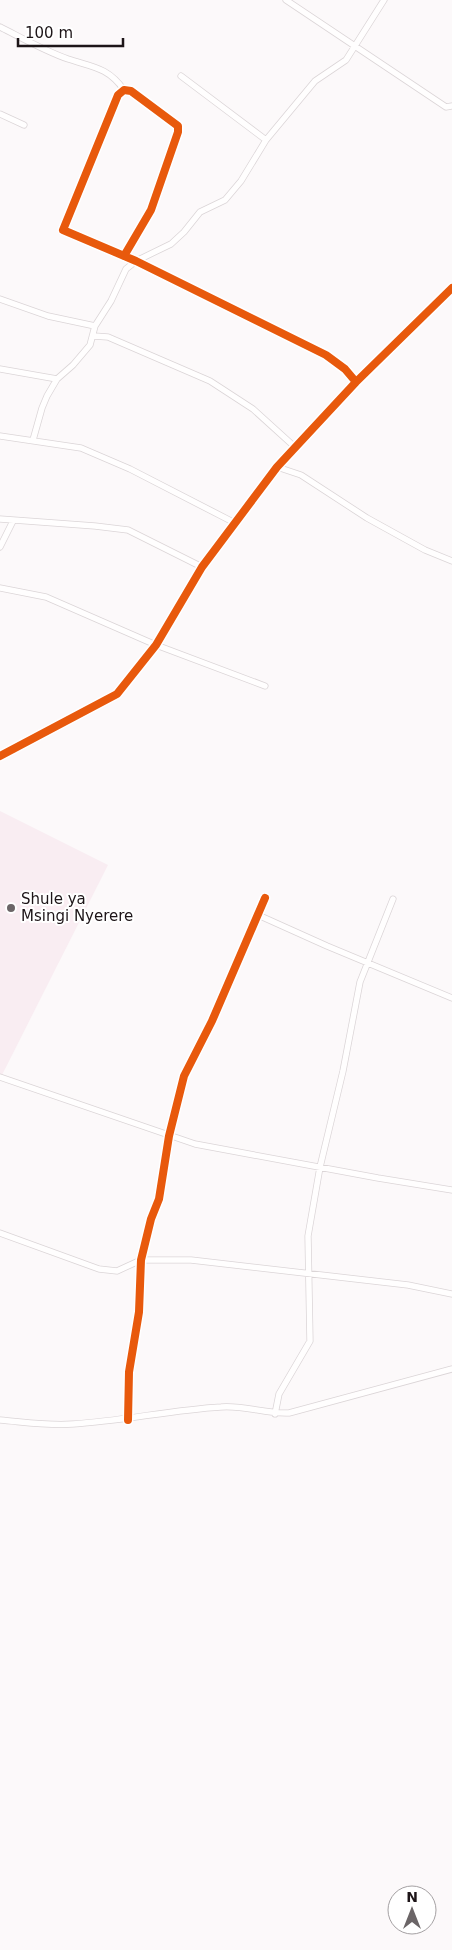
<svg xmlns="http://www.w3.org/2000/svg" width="452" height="1950" font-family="'DejaVu Sans',sans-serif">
<rect width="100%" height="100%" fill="#fcf9fa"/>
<path fill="#f9edf2" d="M0,811L108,865L1,1077H0Z"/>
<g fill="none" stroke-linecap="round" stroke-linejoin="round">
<defs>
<path id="street" d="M286,0L446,107L452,106
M0,27C22,38 45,51 68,59C92,67 108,67 124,90
M181,76L266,140
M0,114L24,125
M124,256L151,210L178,132V126L131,91L124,90L118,95L63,230L136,261L326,355L345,369L356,382
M0,299L48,316L95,326
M94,336L108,337L210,381L253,409L296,448
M0,369L57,379
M0,436L81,448L130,469L235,523
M33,440L42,408L47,396L57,379L73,365L90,345L95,326L111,301L126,269L136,261L171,244L184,232L200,212L225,200L241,181L266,140L315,81L346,60L384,0
M277,467L301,475L367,518L425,550L452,561
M0,519L95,526L128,530L202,567
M0,547L13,521
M0,588L46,597L156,645L265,686
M0,756L117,694L156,645L202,567L277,467L356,382L452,288
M258,915L327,946L452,998
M0,1077L195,1144L378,1178L452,1190
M0,1233L99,1269L117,1271L141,1260H191L408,1285L452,1294
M275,1414L279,1394L310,1341L308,1236L320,1167L343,1071L360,982L393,899
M0,1420C24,1422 49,1426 73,1424C122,1421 171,1410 221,1407C244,1405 266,1414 289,1413L452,1369
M128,1420L129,1372L139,1312L141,1260L151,1219L159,1199L169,1136L184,1076L212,1021L265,898"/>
</defs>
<use href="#street" stroke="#dbd5d7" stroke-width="7"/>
<use href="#street" stroke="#fffefe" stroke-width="5.5"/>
<defs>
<path id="cycleway" d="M124,256L151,210L178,132V126L131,91L124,90L118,95L63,230L136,261L326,355L345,369L356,382
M0,756L117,694L156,645L202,567L277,467L356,382L452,288
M128,1420L129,1372L139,1312L141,1260L151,1219L159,1199L169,1136L184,1076L212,1021L265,898"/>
</defs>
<use href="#cycleway" stroke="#fff" stroke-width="11"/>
<use href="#cycleway" stroke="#e8590c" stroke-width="8"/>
</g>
<circle fill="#6b6567" stroke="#fff" stroke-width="2" cx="11" cy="908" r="5"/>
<g text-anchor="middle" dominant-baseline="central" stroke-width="4" stroke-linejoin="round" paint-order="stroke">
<g font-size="15" fill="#1d1518" stroke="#fff" text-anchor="start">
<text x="21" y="899">Shule ya<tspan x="21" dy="17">Msingi Nyerere</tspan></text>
</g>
</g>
<g transform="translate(412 1910)"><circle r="24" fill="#ffffff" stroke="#a5a1a3"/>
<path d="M0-4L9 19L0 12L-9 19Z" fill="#6b6567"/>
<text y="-8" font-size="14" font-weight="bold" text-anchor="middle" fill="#1d1518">N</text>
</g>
<path d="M18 38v8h105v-8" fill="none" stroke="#1d1518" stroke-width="2.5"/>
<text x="25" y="38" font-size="15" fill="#1d1518" stroke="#ffffff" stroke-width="4" paint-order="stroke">100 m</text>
</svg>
